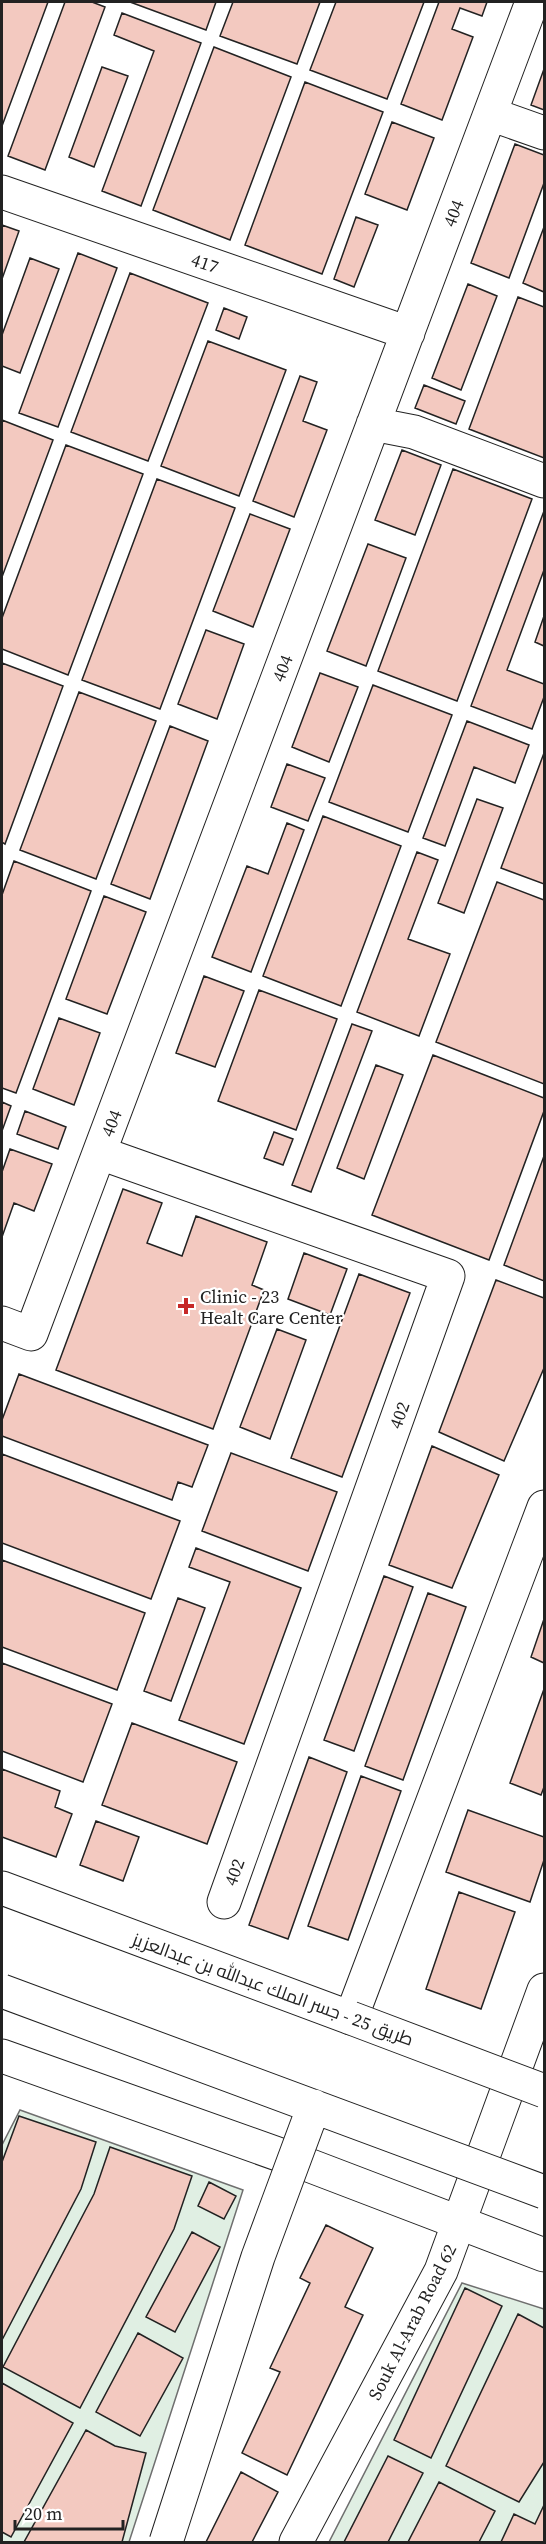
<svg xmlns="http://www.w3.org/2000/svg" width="546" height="2544" font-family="'Source Serif 4',Cairo,serif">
<rect width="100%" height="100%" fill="#fff"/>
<path fill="#e0efe3" stroke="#6f6f6f" stroke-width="1.5" d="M20,2110L243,2190L129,2542H2V2145Z
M462,2283L544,2309V2542H329Z"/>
<path fill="#f3c9c0" stroke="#222" stroke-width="1.5" d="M2,2H48L2,126Z
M65,2H92L105,7L45,170L8,156Z
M130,2H216L206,30Z
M233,2H320L297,64L220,36Z
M336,2H424L387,99L310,70Z
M439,2H487L482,16L460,8L452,29L473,37L442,120L401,104Z
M122,13L201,43L141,206L102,191L154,51L114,35Z
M214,47L291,77L230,240L153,210Z
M102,67L128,76L94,167L69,157Z
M544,69V110L531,105Z
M305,82L383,112L322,274L245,245Z
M392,122L434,138L407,210L365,194Z
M515,144L544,155V183L509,278L471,263Z
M356,217L378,225L354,287L334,279Z
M2,225L19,231L2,279Z
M544,227V292L523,283Z
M78,253L117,268L58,427L19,413Z
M30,258L59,269L20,373L2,366V335Z
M130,273L208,303L148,461L71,432Z
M468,284L497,296L461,390L432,378Z
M518,297L544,307V458L469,429Z
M224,308L247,317L239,339L216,330Z
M208,341L286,370L239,496L161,466Z
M300,376L317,382L303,421L327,430L294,517L253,501Z
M424,385L465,401L456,424L415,408Z
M2,420L53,440L2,577Z
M66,445L143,474L68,675L2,649V618Z
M402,450L441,465L415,535L375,520Z
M453,469L532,499L457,701L378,671Z
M157,479L235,508L160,709L82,680Z
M544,511V570L507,670L544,684V697L532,729L471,706Z
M250,514L290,529L253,627L213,611Z
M368,544L406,558L366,666L327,651Z
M544,616V646L535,642Z
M206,630L244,644L217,719L178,704Z
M2,663L63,686L5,844L2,842Z
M320,673L358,687L329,762L292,747Z
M373,685L452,715L408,832L329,802Z
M79,692L156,721L96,879L20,850Z
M467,721L529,745L515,783L474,767L445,846L423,838Z
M170,726L208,741L150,899L111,884Z
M544,753V884L501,868Z
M287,764L325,778L308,821L271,807Z
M477,799L503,808L464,913L438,903Z
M323,816L401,846L341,1006L263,976Z
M287,823L304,830L251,972L212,957L247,866L268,874Z
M417,852L438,860L408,939L450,954L419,1036L357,1012Z
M14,861L91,891L16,1093L2,1088V895Z
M497,882L544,900V1084L436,1042Z
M104,896L146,912L107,1014L66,999Z
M204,976L244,991L215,1067L176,1053Z
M259,990L337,1019L296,1130L218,1101Z
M59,1018L100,1033L74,1105L33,1089Z
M352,1024L372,1031L311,1192L292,1185Z
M433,1055L544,1098V1111L489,1260L372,1215Z
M376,1065L403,1075L364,1179L337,1168Z
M2,1102L11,1106L2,1131Z
M25,1111L66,1127L58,1149L17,1134Z
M274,1132L293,1139L283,1165L264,1158Z
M10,1149L52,1164L34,1211L14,1203L2,1237V1172Z
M544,1156V1281L504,1265Z
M123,1189L162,1203L147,1243L182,1256L196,1216L267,1242L252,1285L264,1290L213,1429L56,1370Z
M304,1253L347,1269L330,1315L288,1299Z
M359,1274L410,1293L342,1477L291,1458Z
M496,1280L544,1298V1368L504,1461L439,1432Z
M277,1329L306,1340L270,1439L240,1427Z
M19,1374L208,1445L192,1487L178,1482L172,1500L2,1436V1420Z
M432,1446L499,1475L452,1588L389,1565Z
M231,1453L337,1492L308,1571L202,1531Z
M2,1454L180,1521L151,1599L2,1543Z
M196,1548L301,1588L244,1744L179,1720L230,1582L189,1567Z
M2,1560L145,1613L117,1690L2,1647Z
M384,1576L413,1587L354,1751L324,1740Z
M428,1593L466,1607L403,1780L365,1766Z
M178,1598L205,1608L171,1701L144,1691Z
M544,1619V1663L531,1657Z
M2,1663L112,1704L83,1782L2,1751Z
M544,1689V1787L541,1795L510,1783Z
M132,1723L237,1762L207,1844L102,1805Z
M309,1757L347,1772L288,1939L249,1925Z
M2,1769L60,1791L55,1807L72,1814L56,1857L2,1837Z
M361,1776L401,1791L348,1940L308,1926Z
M468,1810L544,1837V1860L530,1902L446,1872Z
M96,1821L139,1837L123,1881L80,1865Z
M459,1892L515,1912L481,2009L426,1989Z
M19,2116L96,2142L81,2189L2,2340V2162Z
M110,2147L192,2176L174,2229L80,2408L3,2367L94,2194Z
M209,2182L236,2196L224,2219L198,2206Z
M326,2225L373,2248L345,2307L363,2315L287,2475L242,2453L280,2372L270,2368L310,2283L300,2278Z
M192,2232L220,2247L175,2332L146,2317Z
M465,2288L502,2306L431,2458L394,2440Z
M518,2314L544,2328V2462L519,2502L446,2466Z
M138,2333L183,2358L140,2436L96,2412Z
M2,2383L73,2423L11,2537L2,2532Z
M86,2430L115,2446L146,2453L122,2542H24Z
M388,2456L423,2473L388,2542H344Z
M241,2472L278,2492L252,2542H206Z
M439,2482L495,2511L479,2542H408Z
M544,2505V2542H501L514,2514L535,2524Z"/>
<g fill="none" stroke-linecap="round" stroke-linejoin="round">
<defs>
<path id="minor" d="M490,114L544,133
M2,192L408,333
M373,424L414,432L544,481
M100,1153L448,1276L224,1902
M2,1323L31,1334L532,2
M2,2056L303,2163L544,2255"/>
<path id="major" d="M2,1888L351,2018L544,1507
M296,2542L441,2271L544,1990"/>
</defs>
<use href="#minor" stroke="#222" stroke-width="35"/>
<use href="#major" stroke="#222" stroke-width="35"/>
<use href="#minor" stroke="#fff" stroke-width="33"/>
<use href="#major" stroke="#fff" stroke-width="33"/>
<defs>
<path id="major-bridge" d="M2,1991L544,2192
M351,2018L544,2091
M166,2542L258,2257L314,2106"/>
</defs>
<use href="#major-bridge" stroke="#222" stroke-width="35" stroke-linecap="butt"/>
<use href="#major-bridge" stroke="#fff" stroke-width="33"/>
</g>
<path fill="#c62828" stroke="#fff" stroke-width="2" d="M183 1297h6v6h6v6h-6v6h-6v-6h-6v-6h6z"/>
<g text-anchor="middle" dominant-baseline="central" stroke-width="4.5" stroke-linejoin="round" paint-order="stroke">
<g font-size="18" fill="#222" stroke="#fff">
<text transform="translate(453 213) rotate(-69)">404</text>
<text transform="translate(205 263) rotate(19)">417</text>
<text transform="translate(282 668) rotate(-69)">404</text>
<text transform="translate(111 1123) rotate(-69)">404</text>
<text transform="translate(399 1415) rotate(-70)">402</text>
<text transform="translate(234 1872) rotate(-70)">402</text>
<text transform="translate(273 1989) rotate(20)">طريق 25 - جسر الملك عبدالله بن عبدالعزيز</text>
<text transform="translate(412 2322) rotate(-63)">Souk Al-Arab Road 62</text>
</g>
<g font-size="18" fill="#222" stroke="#fff" text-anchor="start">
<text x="200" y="1296">Clinic - 23<tspan x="200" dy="21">Healt Care Center</tspan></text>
</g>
</g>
<rect width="546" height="2544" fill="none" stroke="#222222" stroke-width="6"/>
<path d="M15 2520v9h108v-9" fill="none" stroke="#222222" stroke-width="3"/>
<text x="24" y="2520" font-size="18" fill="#222222" stroke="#ffffff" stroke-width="4.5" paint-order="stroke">20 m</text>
</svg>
